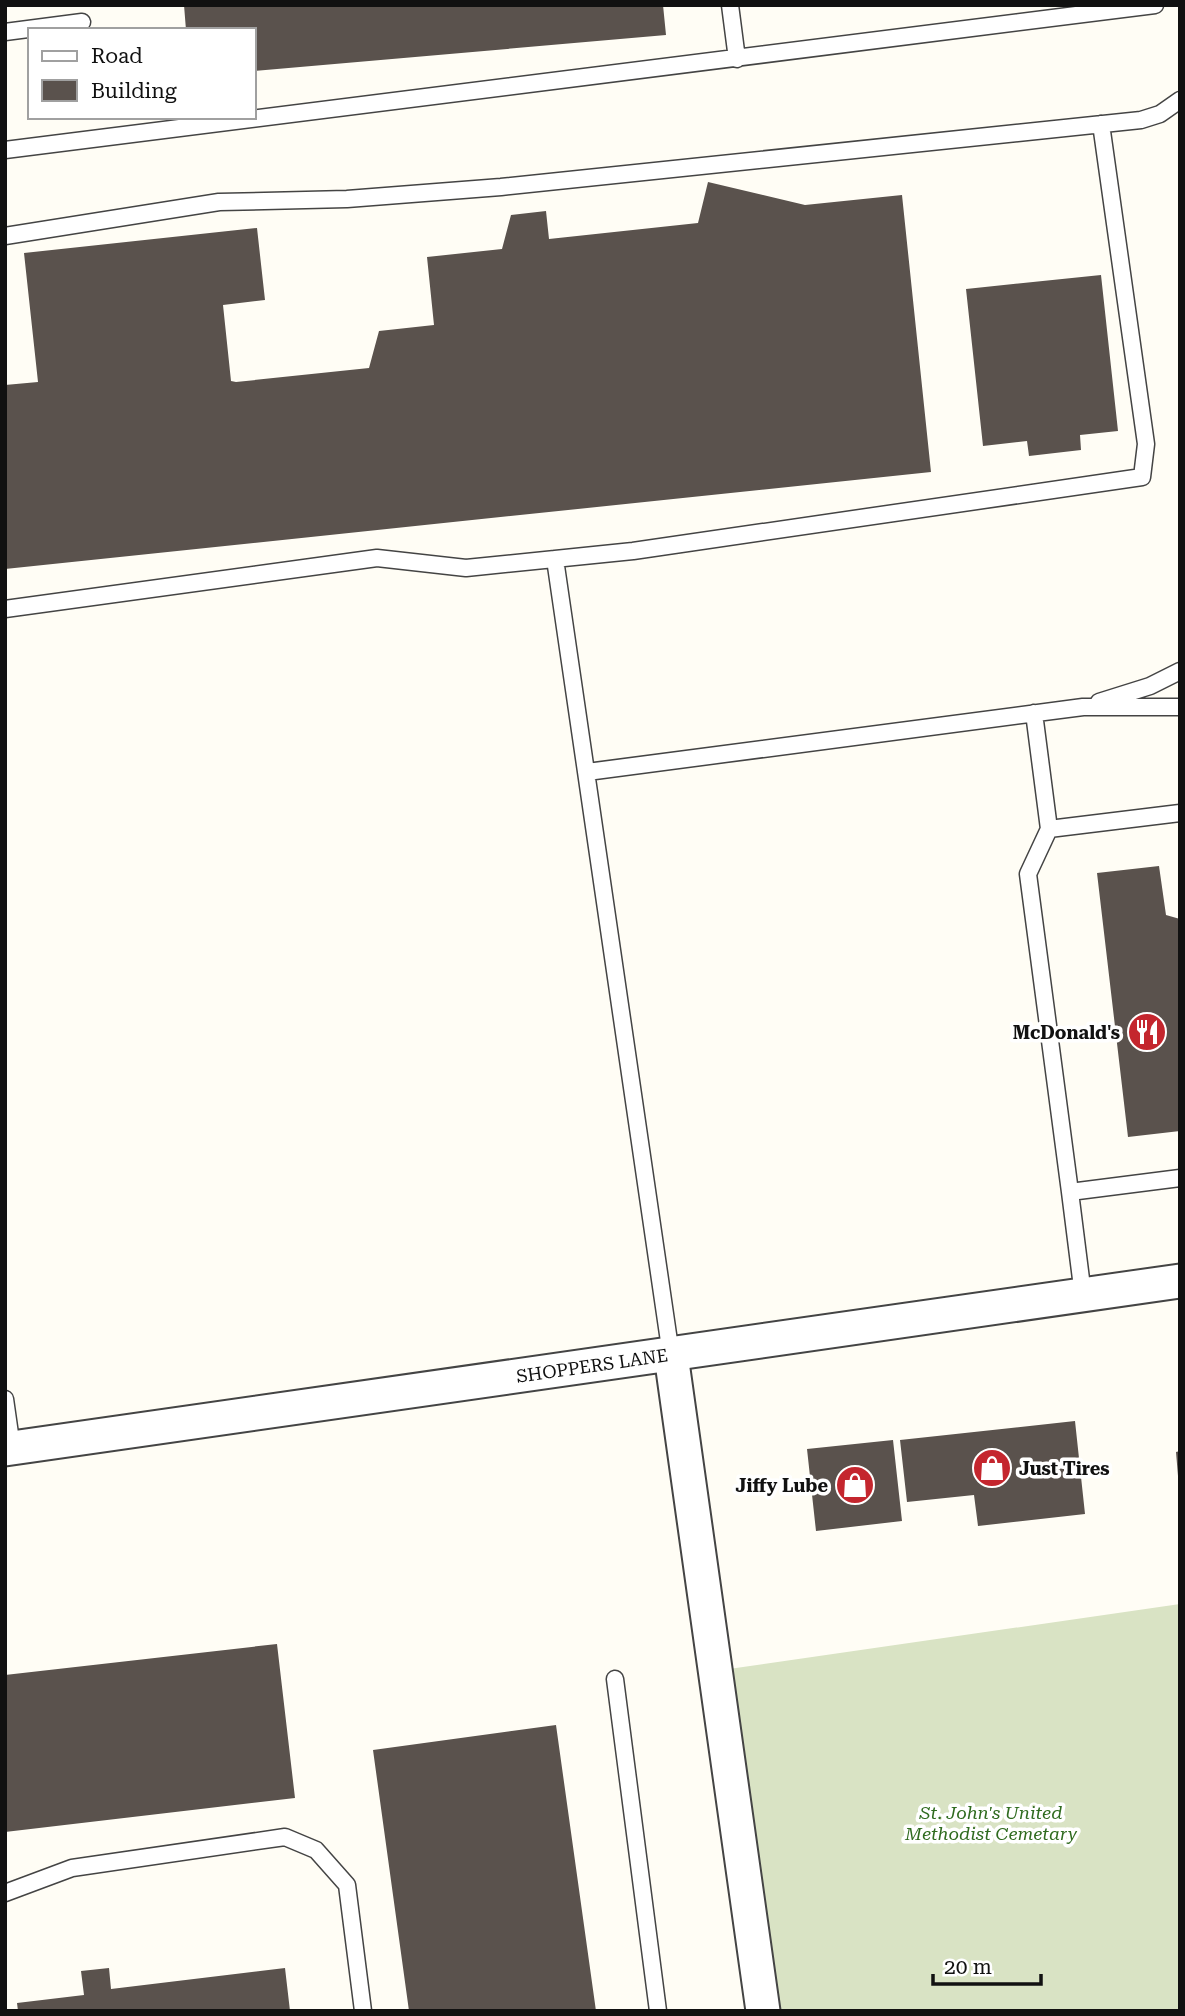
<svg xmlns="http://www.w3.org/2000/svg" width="1185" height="2016" font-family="'Roboto Serif',serif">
<rect width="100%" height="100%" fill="#fffdf5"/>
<path fill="#d9e3c4" d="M1180,1604V2011H763L715,1671Z"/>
<path fill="#5a524d" d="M184,5H663L666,35L254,71V30H186Z
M708,182L805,205L902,195L931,472L5,569V385L38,382L24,253L257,228L265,300L223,305L231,381L236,382L369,368L379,331L434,325L427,257L502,249L511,215L546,211L549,239L698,223Z
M1101,275L1118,431L1080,435L1081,450L1029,456L1027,441L983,446L966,289Z
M1159,866L1166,915L1180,919V1131L1128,1137L1097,873Z
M1075,1421L1085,1514L978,1526L974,1495L907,1502L900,1440Z
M893,1440L902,1521L816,1531L807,1449Z
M1180,1451V1476H1178L1176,1452Z
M277,1644L295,1798L5,1832V1675Z
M556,1725L596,2011H409L373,1750Z
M109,1968L111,1989L285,1968L290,2011H18L17,2003L84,1995L81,1971Z"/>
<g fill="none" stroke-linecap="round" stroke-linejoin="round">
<defs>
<path id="service" d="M730,5L737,59
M5,32L82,22
M5,150L1155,5
M5,236L219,202L347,199L501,187L1141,120L1160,114L1180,100
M555,559L671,1355
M5,609L377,558L466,568L633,551L1142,477L1146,444L1101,124
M1099,702L1150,686L1180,671
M1034,713L1049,829
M587,772L1083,707H1180
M1180,813L1049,829L1028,874L1070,1192L1180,1178
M1070,1192L1083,1295
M5,1399L12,1448
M615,1679L658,2011
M5,1893L72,1868L285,1837L316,1850L347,1885L363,2011"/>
<g id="minor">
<path d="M671,1355L763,2011"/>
<path id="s1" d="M5,1449L1180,1281"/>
</g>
</defs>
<use href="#service" stroke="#444" stroke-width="19"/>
<use href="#minor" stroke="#444" stroke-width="37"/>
<use href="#service" stroke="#fff" stroke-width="16"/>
<use href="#minor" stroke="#fff" stroke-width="33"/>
</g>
<defs>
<symbol id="restaurant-disc" viewBox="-11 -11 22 22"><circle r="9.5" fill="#c4262e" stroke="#fff"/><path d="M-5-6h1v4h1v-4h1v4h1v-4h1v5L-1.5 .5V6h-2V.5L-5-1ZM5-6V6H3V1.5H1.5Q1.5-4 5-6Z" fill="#fff"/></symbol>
<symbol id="shop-disc" viewBox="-11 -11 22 22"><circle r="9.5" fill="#c4262e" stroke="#fff"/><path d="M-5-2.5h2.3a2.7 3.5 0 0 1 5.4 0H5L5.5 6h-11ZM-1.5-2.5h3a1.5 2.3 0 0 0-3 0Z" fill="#fff"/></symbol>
</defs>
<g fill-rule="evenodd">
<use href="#restaurant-disc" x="1125" y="1010" width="44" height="44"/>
<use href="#shop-disc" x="970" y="1446" width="44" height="44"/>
<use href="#shop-disc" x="833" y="1463" width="44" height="44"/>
</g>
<g text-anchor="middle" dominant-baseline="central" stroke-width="7" stroke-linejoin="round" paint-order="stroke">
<g font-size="18" font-weight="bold" fill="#111" stroke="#fff" text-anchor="end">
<text x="1120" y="1032">McDonald's</text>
<text x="1019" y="1468" text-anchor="start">Just Tires</text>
<text x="828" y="1485">Jiffy Lube</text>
</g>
<g font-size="18" fill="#111" stroke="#fff">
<text stroke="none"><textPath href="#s1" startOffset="593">SHOPPERS LANE</textPath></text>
</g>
<g font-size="18" font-style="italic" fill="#2f6b1f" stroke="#fff">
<text x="991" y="1812">St. John's United<tspan x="991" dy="21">Methodist Cemetary</tspan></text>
</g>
</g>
<rect width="1185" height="2016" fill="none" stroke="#111111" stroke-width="14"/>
<rect x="28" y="28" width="228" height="91" fill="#ffffff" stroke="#a0a0a0" stroke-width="2"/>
<rect x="42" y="51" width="35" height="10" fill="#ffffff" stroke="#a0a0a0" stroke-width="2"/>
<text x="91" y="63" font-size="21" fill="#111111">Road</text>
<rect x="42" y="80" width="35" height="21" fill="#5a524d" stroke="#a0a0a0" stroke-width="2"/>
<text x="91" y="98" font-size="21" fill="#111111">Building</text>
<path d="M933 1974v10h108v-10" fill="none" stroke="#111111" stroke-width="3.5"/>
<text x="944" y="1974" font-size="21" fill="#111111" stroke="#ffffff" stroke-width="5" paint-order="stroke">20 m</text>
</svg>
